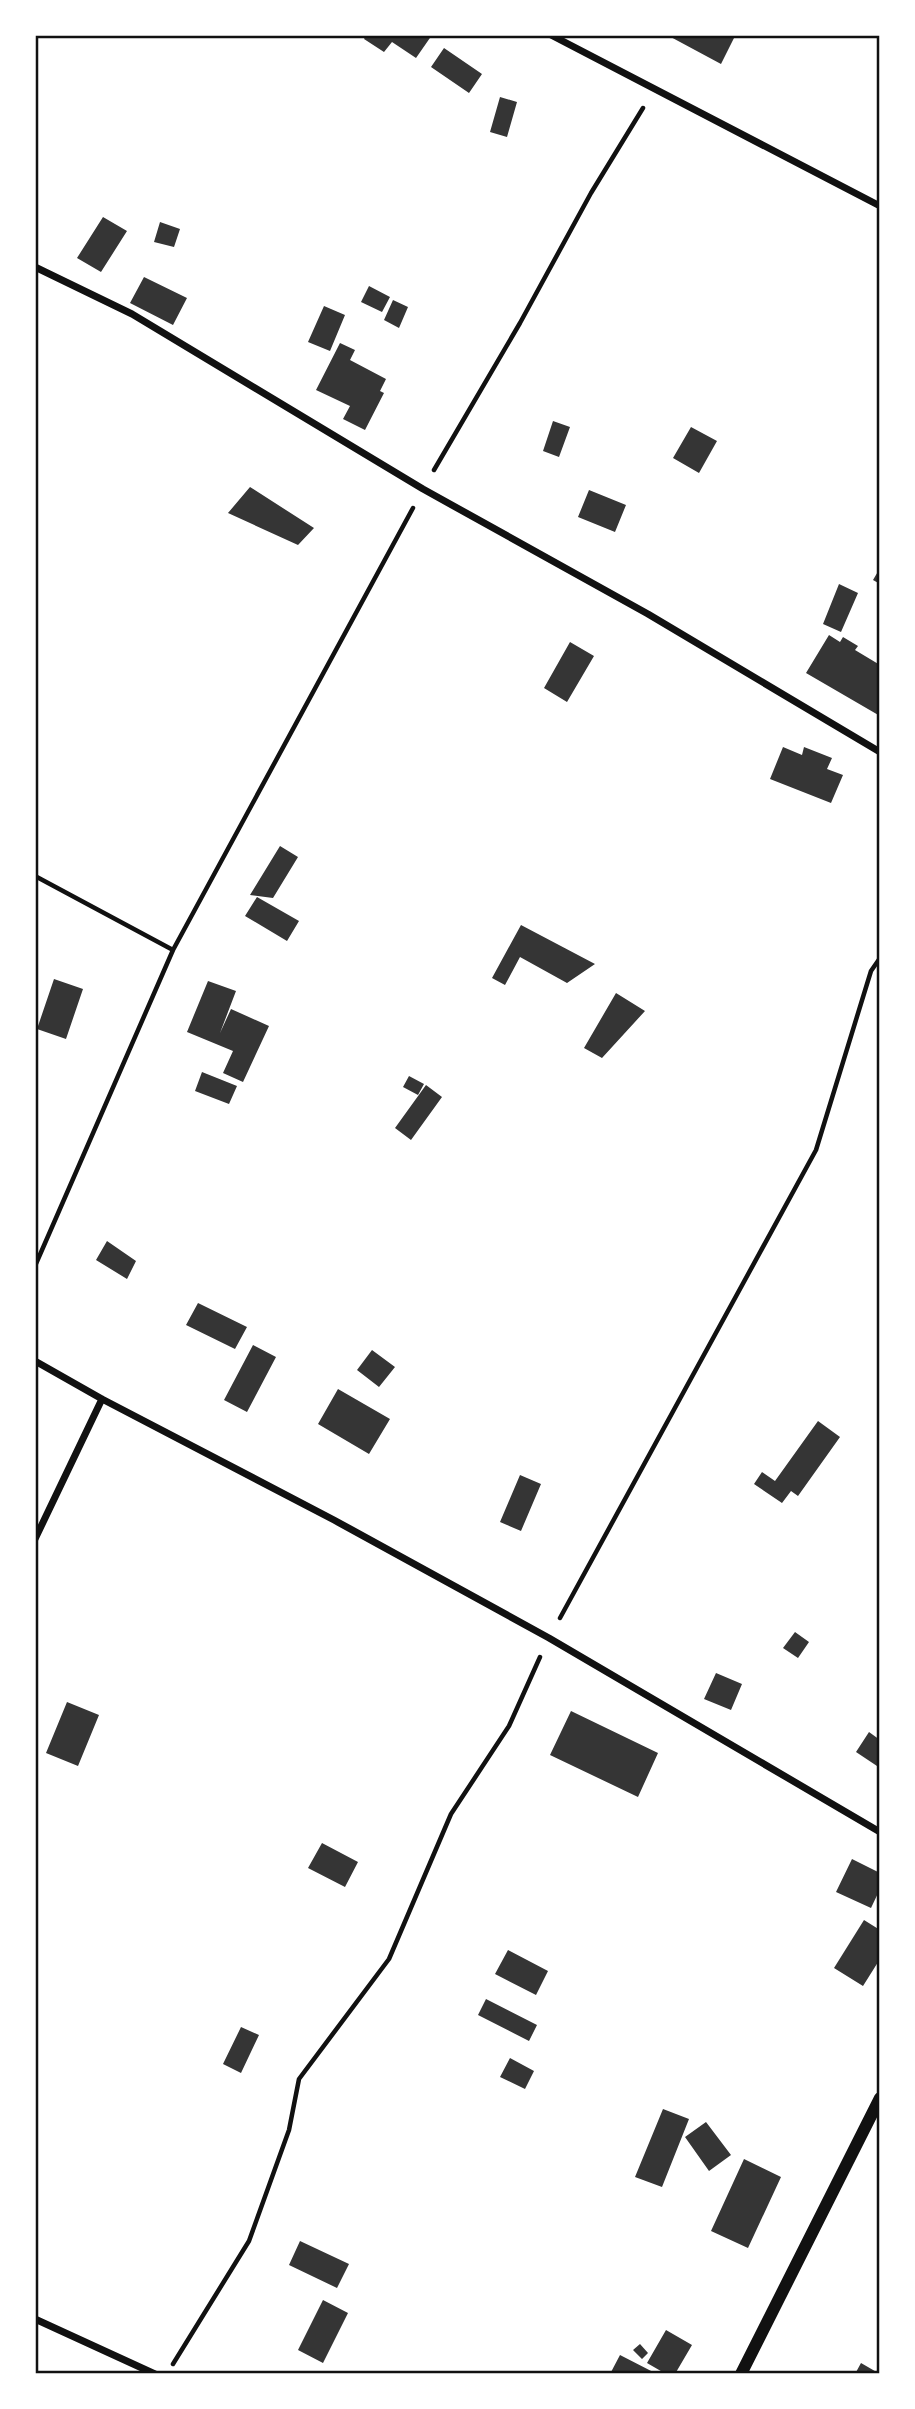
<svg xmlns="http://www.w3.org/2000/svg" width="915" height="2409" font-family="Arial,sans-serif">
<rect width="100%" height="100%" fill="#fff"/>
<path fill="#353535" d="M366,35H432L416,58L392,42L384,52L364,39Z
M667,35H728L734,38L721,64Z
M444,48L482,74L469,93L431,67Z
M500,97L517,102L507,137L490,132Z
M103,217L127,231L101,272L77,258Z
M160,222L180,229L174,247L154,242Z
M144,277L187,298L173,325L130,303Z
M369,286L390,297L382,312L361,302Z
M393,300L408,307L399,328L384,320Z
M324,306L345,315L330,351L308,342Z
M340,343L355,350L350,360L386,379L380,391L384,393L365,430L343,419L350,406L316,390Z
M553,421L570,427L559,457L543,451Z
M691,427L717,441L699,473L673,458Z
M250,487L314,528L298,545L228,513Z
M589,490L626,505L615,532L578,517Z
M880,568V584L873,580Z
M839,584L858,593L841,632L823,624Z
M829,635L840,642L843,637L858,646L855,650L880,665V716L806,673Z
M570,642L594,656L567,702L544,688Z
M783,747L802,755L804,747L832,758L827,769L843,775L831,803L770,779Z
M280,846L298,857L273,898L250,895Z
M257,897L299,921L287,941L245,916Z
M521,925L595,964L567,983L520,957L505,985L492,978Z
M54,979L83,989L66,1039L37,1029Z
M208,981L236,991L220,1033L231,1009L269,1026L243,1082L223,1073L233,1051L187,1032Z
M616,993L645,1011L602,1058L584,1048Z
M202,1072L237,1086L229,1104L195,1091Z
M409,1076L424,1084L418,1095L403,1087Z
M426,1085L442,1097L411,1140L395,1128Z
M107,1241L136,1261L127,1279L96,1260Z
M198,1303L247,1327L235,1349L186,1325Z
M253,1345L276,1357L247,1412L224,1400Z
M372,1350L395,1367L379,1387L357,1370Z
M338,1389L390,1419L369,1454L318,1424Z
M818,1421L840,1437L798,1496L791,1491L782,1503L754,1484L762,1472L775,1481Z
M520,1475L541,1484L521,1531L500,1522Z
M795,1632L809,1642L798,1658L783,1648Z
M716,1673L742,1684L731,1710L704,1699Z
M67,1702L99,1715L78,1766L46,1753Z
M571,1711L658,1753L638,1797L550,1755Z
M869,1732L880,1740V1768L856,1752Z
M322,1843L358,1862L345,1887L308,1868Z
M852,1859L880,1873V1889L871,1908L836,1892Z
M864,1920L880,1930V1959L863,1986L834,1968Z
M508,1950L548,1971L536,1995L495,1974Z
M486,1999L537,2025L529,2041L478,2015Z
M241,2027L259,2035L241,2073L223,2064Z
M510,2058L534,2071L525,2089L500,2077Z
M663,2109L689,2119L662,2187L635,2177Z
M706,2122L731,2155L709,2171L685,2137Z
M744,2159L781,2177L748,2248L711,2231Z
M300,2241L349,2264L337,2288L289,2265Z
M323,2300L348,2313L323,2363L298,2350Z
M666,2330L692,2345L675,2374H666L647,2363Z
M640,2344L648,2353L642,2359L633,2350Z
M620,2355L657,2374H610Z
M861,2363L880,2374H855Z"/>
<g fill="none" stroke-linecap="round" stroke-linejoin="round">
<path stroke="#111" stroke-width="4.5" d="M434,470L520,323L591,193L643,108
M35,876L173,950L35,1266
M173,950L413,508
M560,1618L816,1150L871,971L880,958
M173,2364L249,2241L289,2130L299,2079L389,1959L451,1814L509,1726L540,1657"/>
<path stroke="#111" stroke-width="7" d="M551,35L880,206
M35,267L132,314L423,489L648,614L880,752
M35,1361L102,1399L334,1520L549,1638L880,1832
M35,1539L102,1399
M35,2319L155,2374"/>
<path stroke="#111" stroke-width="12" d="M741,2374L880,2098"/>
</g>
<rect width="915" height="2409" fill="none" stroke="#ffffff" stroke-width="74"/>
<rect x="37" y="37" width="841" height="2335" fill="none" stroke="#111" stroke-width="2.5"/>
</svg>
